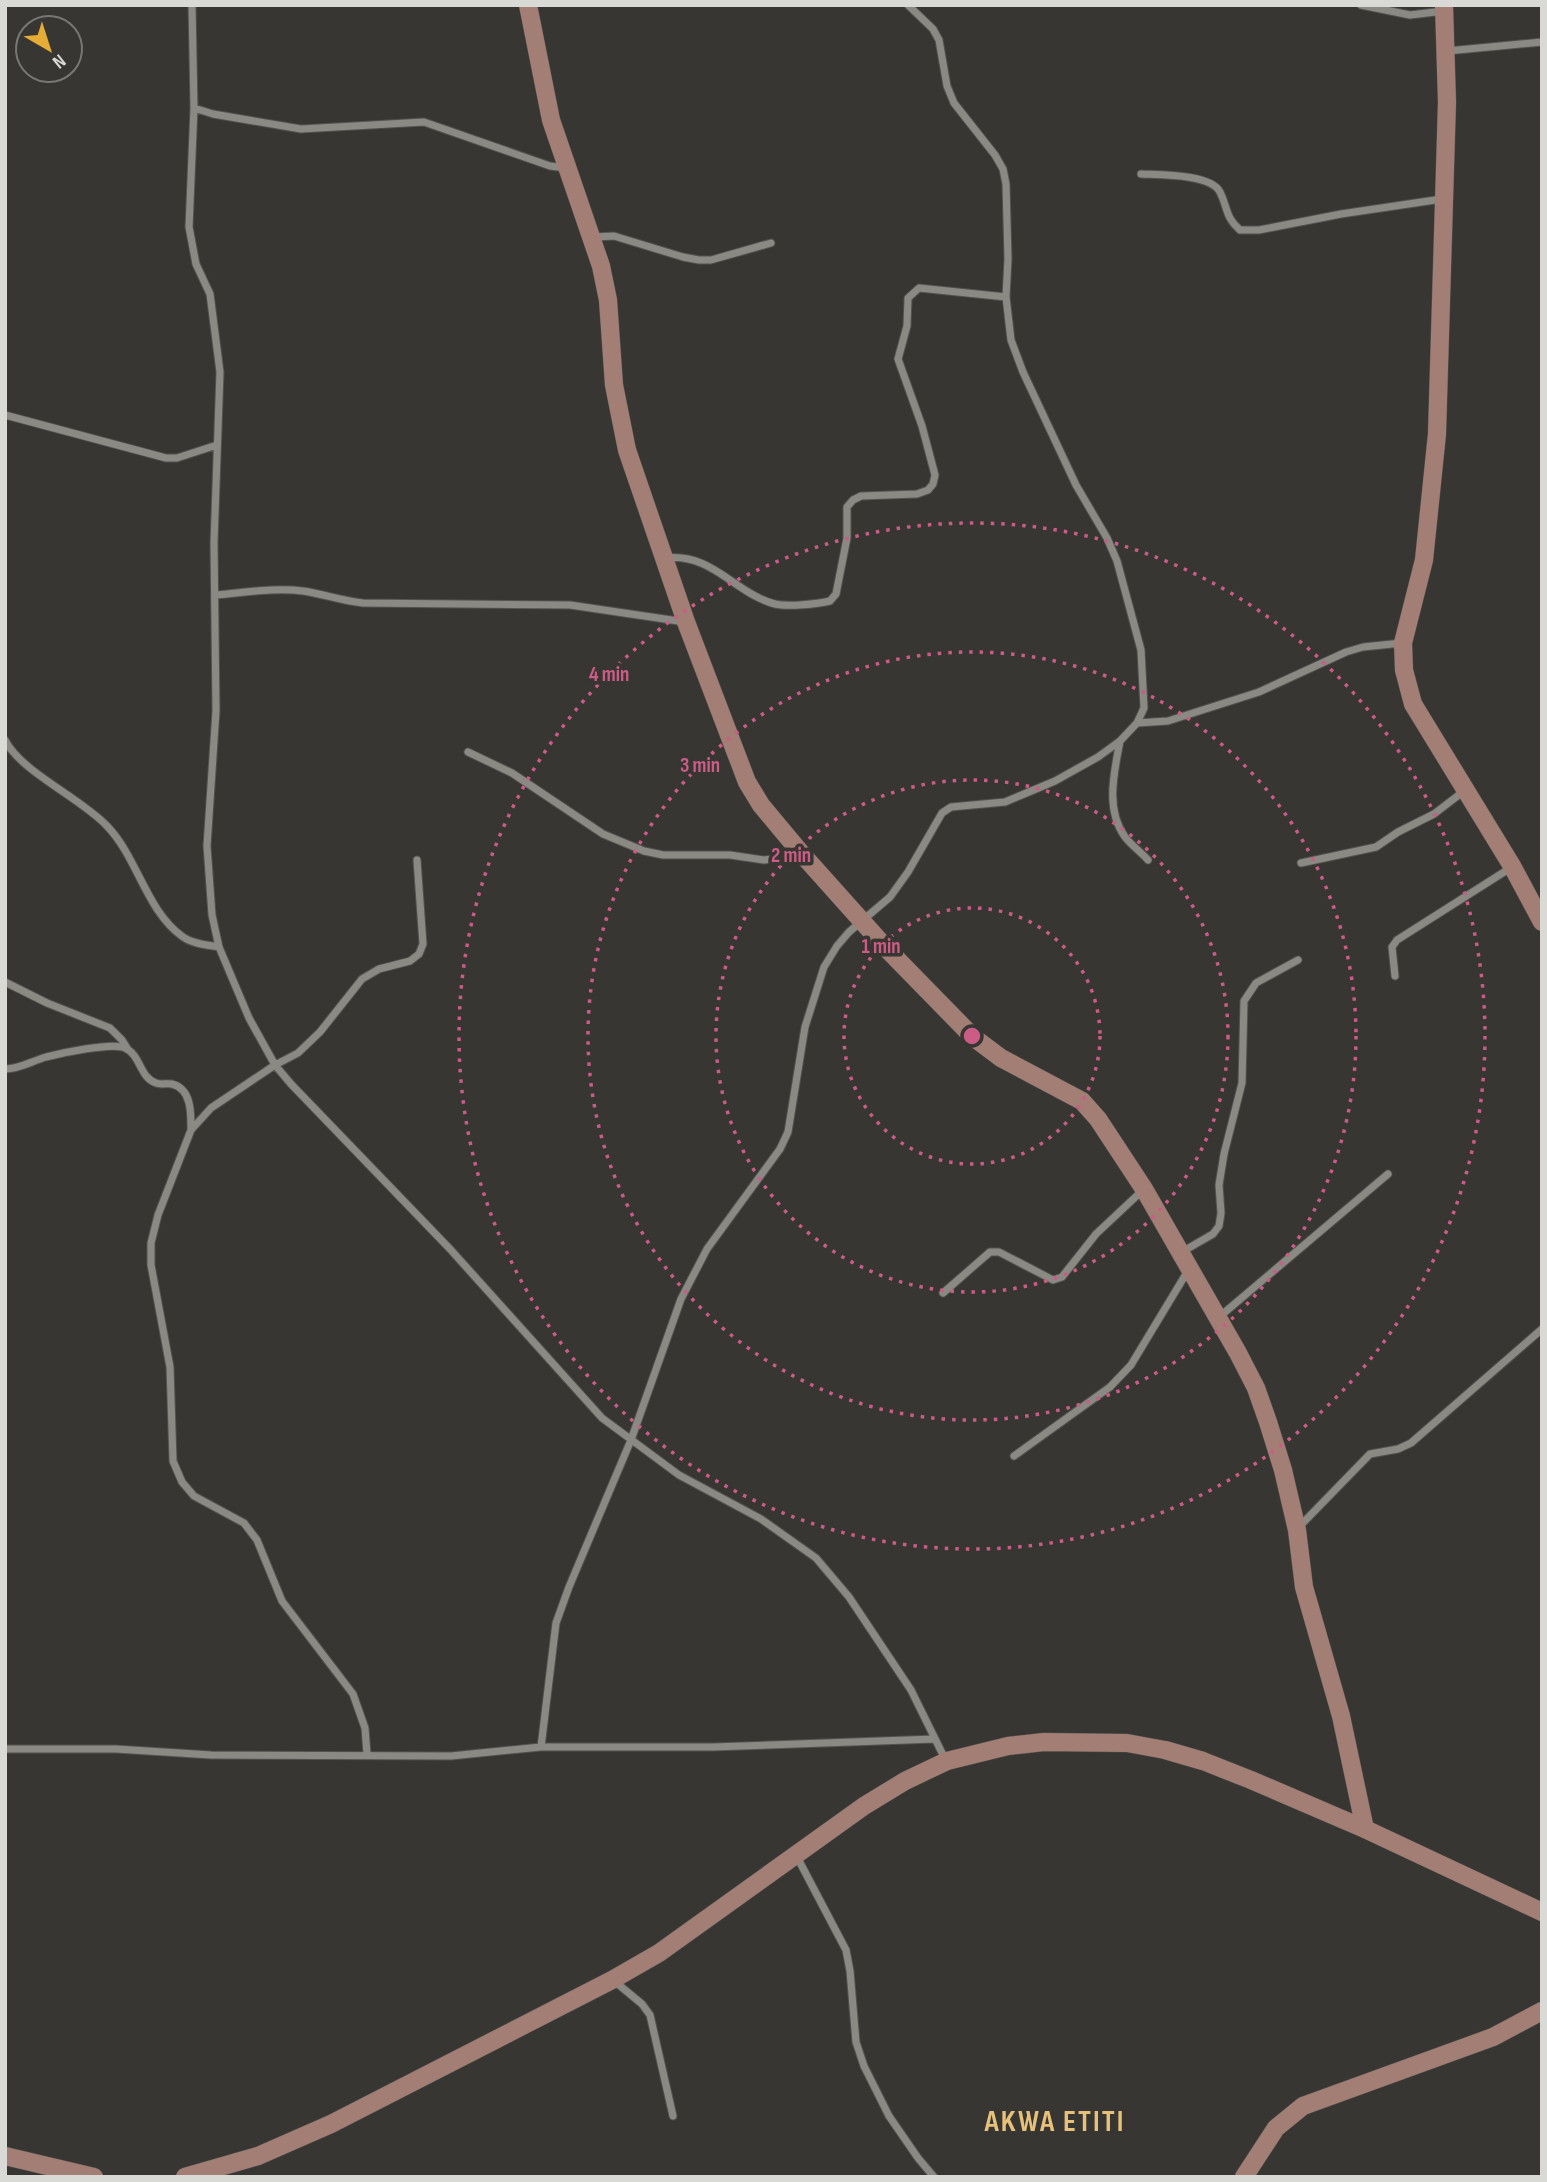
<svg xmlns="http://www.w3.org/2000/svg" width="1547" height="2182" font-family="'Sofia Sans Condensed',sans-serif">
<rect width="100%" height="100%" fill="#373632"/>
<g fill="none" stroke-linecap="round" stroke-linejoin="round">
<defs>
<path id="street" d="M192,5L194,108L189,227L196,264L210,294L220,372L214,543L216,711L207,846L212,915L219,947L249,1018L275,1065L291,1084L450,1249L602,1418L679,1475L761,1519L816,1558L849,1597L911,1690L946,1761
M1361,5L1410,15L1444,11
M1447,51L1542,42
M194,108L213,114L301,129L424,122L550,166L566,168
M1141,174C1160,175 1211,174 1220,192C1228,208 1225,217 1240,230H1259L1341,214L1442,199
M594,237L614,236L683,257L699,260H711L771,243
M5,415L166,458H177L217,445
M666,558C713,553 734,593 775,604C788,607 817,604 830,601L836,594L847,538V507L853,500L861,496L917,494L928,490L933,484L935,475L922,426L898,359L907,326L908,298L919,288L1006,297
M215,595C243,593 274,587 303,591C323,594 342,601 363,603L570,605L685,622
M1137,723L1168,721L1259,692L1346,652L1363,647L1402,643
M5,740C21,772 81,798 107,826C138,858 146,911 183,937C193,944 207,945 219,947
M1120,741C1114,773 1105,809 1125,837C1131,845 1141,852 1148,860
M468,752L512,773L603,834L644,851L663,855H730L764,860L782,858L800,853
M1301,863L1376,847L1398,832L1434,814L1464,791
M1395,976L1392,947L1397,940L1512,867
M5,982L47,1003L110,1028L122,1040L127,1048
M5,1069C20,1069 32,1061 46,1057C62,1053 112,1042 125,1048C141,1055 139,1077 156,1083C161,1085 167,1083 172,1084C192,1089 191,1114 191,1130
M1180,1253L1213,1234L1219,1226L1221,1213L1219,1185L1224,1154L1242,1083L1244,1001L1256,983L1298,960
M943,1293L990,1252H999L1053,1280L1062,1277L1096,1234L1144,1189
M1218,1318L1388,1174
M1014,1456L1110,1387L1131,1365L1189,1269
M1297,1529L1370,1454L1398,1449L1411,1443L1542,1329
M541,1747L556,1623L569,1587L631,1440L681,1299L707,1249L780,1149L788,1132L805,1027L824,967L837,946L849,932L890,897L908,872L942,813L951,807L1005,802L1055,781L1098,757L1120,741L1137,723L1144,708L1141,650L1117,561L1107,538L1076,485L1023,372L1011,340L1006,297L1008,259L1006,184L1003,169L995,155L954,103L947,86L939,40L933,29L908,5
M5,1749H116L211,1755L451,1756L541,1747H713L935,1739
M367,1754L365,1728L353,1694L282,1601L257,1540L244,1523L194,1496L182,1482L173,1461L170,1367L151,1265V1243L158,1215L191,1130L211,1108L275,1065L298,1053L320,1032L362,979L379,969L410,961L419,954L423,944L417,860
M796,1855L846,1950L850,1971L856,2042L864,2066L889,2116L918,2158L934,2177
M613,1980L642,2004L650,2015L673,2116"/>
<path id="secondary" d="M528,5L551,120L601,266L608,300L614,385L627,450L686,622L747,782L761,805L801,853L886,948L973,1037L1001,1058L1082,1101L1098,1119L1144,1189L1238,1353L1256,1388L1268,1422L1283,1470L1297,1530L1304,1587L1341,1716L1365,1829
M1444,5L1447,102L1437,434L1424,560L1403,643L1404,670L1413,704L1512,866L1542,922
M5,2156L94,2177
M185,2177L258,2156L331,2124L612,1980L659,1953L864,1806L905,1781L947,1761L1008,1746L1044,1742L1127,1743L1165,1750L1203,1761L1251,1780L1365,1829L1542,1912
M1244,2177L1276,2128L1303,2106L1493,2037L1542,2011"/>
</defs>
<use href="#street" stroke="#52524f" stroke-width="9"/>
<use href="#secondary" stroke="#52524f" stroke-width="19"/>
<use href="#street" stroke="#8a8984" stroke-width="7"/>
<use href="#secondary" stroke="#a37e74" stroke-width="18"/>
</g>
<g fill="none" stroke="#ca5c86" stroke-width="3.5" stroke-dasharray="3.5 7">
<circle cx="972" cy="1036" r="128"/>
<circle cx="972" cy="1036" r="256"/>
<circle cx="972" cy="1036" r="384"/>
<circle cx="972" cy="1036" r="513"/>
</g>
<g text-anchor="middle" dominant-baseline="central" stroke-width="7" stroke-linejoin="round" paint-order="stroke">
<g font-size="30" font-weight="bold" letter-spacing="2" fill="#e7c179" stroke="#373632">
<text x="1055" y="2122">AKWA ETITI</text>
</g>
</g>
<circle cx="972" cy="1036" r="10" fill="#ca5c86" stroke="#373632" stroke-width="3.5"/>
<g font-size="21" text-anchor="middle" font-weight="bold" fill="#ca5c86" stroke="#373632" stroke-width="7" stroke-linejoin="round" paint-order="stroke">
<text x="609" y="681">4 min</text>
<text x="700" y="772">3 min</text>
<text x="791" y="862">2 min</text>
<text x="881" y="953">1 min</text>
</g>
<rect width="1547" height="2182" fill="none" stroke="#d9d9d6" stroke-width="14"/>
<g transform="translate(49 49) rotate(141)"><circle r="33" fill="#373632" stroke="#787774" stroke-width="2"/>
<path d="M0-5L12 26L0 18L-12 26Z" fill="#e5ad35"/>
<text y="-10" font-size="19" font-weight="bold" text-anchor="middle" fill="#d9d9d6">N</text>
</g>
</svg>
